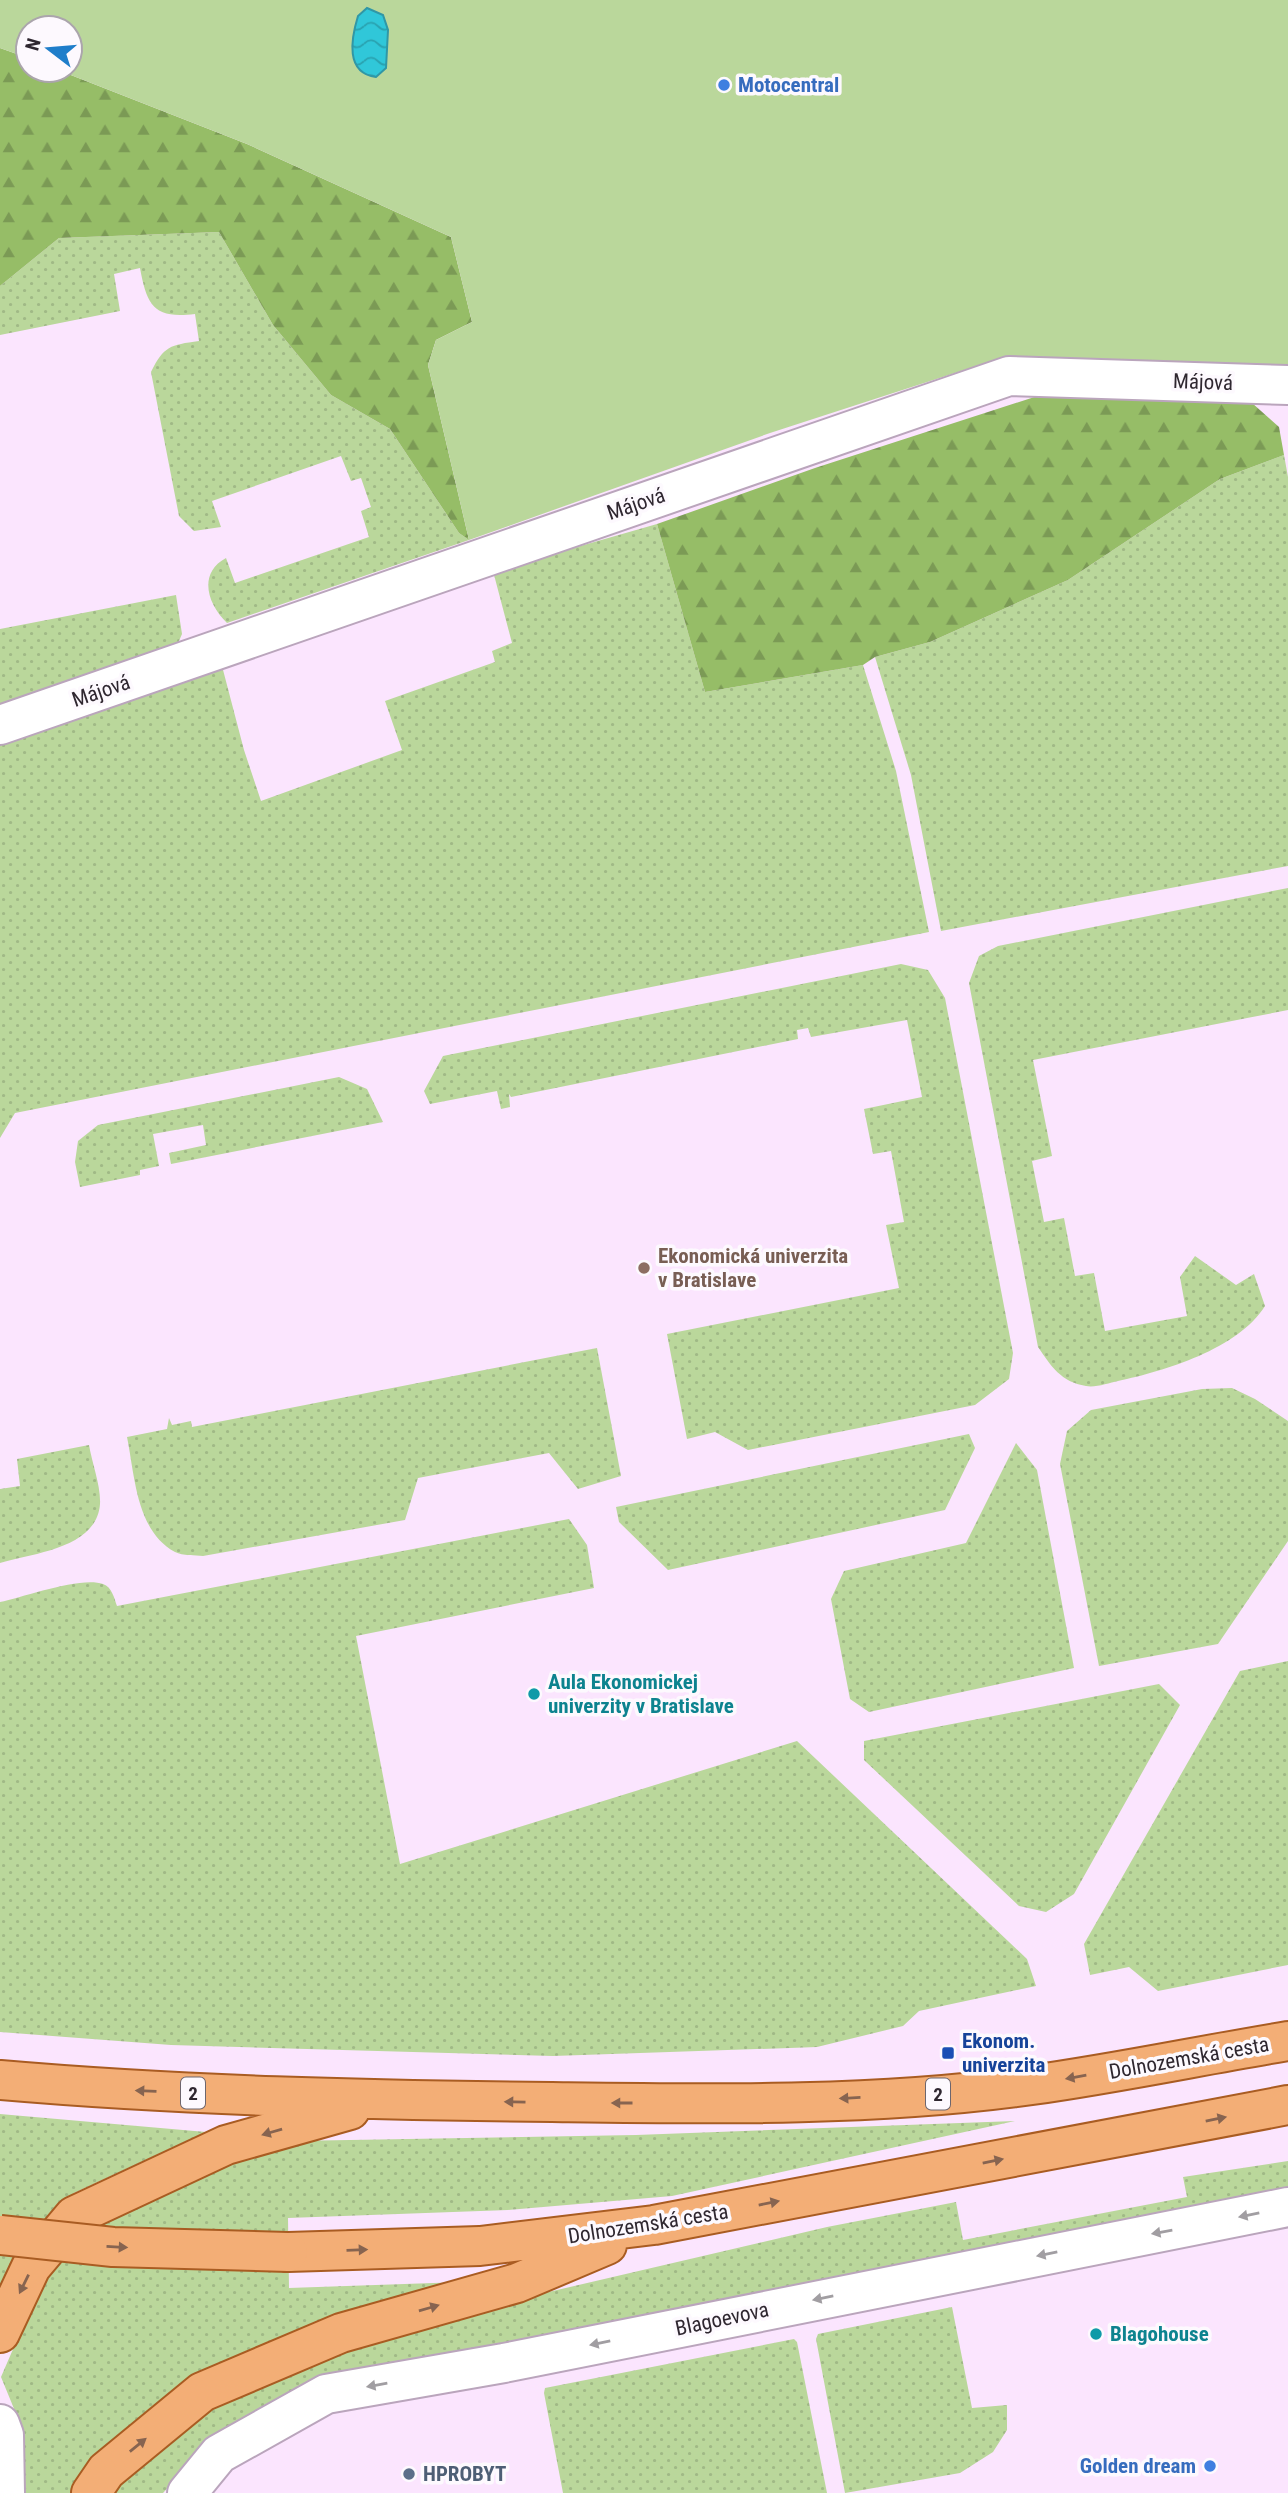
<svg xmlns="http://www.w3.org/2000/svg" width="1288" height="2493" font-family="'Roboto Condensed',sans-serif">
<defs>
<pattern id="grass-dots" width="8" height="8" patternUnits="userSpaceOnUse" patternTransform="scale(1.75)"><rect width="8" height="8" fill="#bad79b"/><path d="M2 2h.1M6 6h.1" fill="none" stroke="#a0b986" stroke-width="1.8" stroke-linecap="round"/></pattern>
<pattern id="forest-firs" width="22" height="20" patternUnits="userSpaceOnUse" patternTransform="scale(1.75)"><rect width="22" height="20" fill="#96bd67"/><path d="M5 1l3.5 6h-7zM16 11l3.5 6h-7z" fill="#7b9a55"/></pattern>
<pattern id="water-waves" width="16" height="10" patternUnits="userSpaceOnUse" patternTransform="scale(1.75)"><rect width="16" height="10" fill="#30c7d9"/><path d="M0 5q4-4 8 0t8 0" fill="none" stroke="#29a2b0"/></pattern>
</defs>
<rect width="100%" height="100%" fill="#fbe5fe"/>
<path fill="url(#grass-dots)" d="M219,232L273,325L331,395L390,429L459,533L469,540L227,623C207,604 198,573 226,558L235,583L369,537L361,511L371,507L361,478L351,481L341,456L212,501L221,527L194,531L179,516L151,372C164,346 170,345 199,341L195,314C154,319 147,306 140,268L114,274L120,311L0,335V286L59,238Z
M1284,455L1288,477V866L941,931L911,775L875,657L930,642L1068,580L1220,479Z
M657,524L705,692L863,665L896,771L929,932L15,1113L0,1138V739L222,666L244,750L261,801L402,750L385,701L495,662L492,651L512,643L493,571Z
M176,595L182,634L176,648L0,710V629Z
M1288,888V1010L1033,1060L1052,1156L1032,1161L1044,1222L1064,1218L1075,1276L1094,1273L1105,1331L1187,1316L1180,1277L1195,1256L1236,1285L1254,1274L1265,1306C1238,1349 1165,1371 1118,1381C1109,1383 1095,1388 1086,1386C1061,1382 1051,1366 1038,1347L969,983L979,956L998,946Z
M901,964L928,970L945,998L1013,1353L1009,1379L975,1405L748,1450L715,1432L687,1439L667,1334L899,1288L886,1225L904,1222L891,1151L873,1154L864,1109L922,1097L907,1020L811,1037L808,1028L797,1030L798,1039L511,1097L509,1094L510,1107L501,1109L497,1091L430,1104L424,1091L443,1056Z
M339,1077L367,1089L383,1122L171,1164L169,1153L206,1145L203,1125L153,1134L159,1166L140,1170V1175L80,1187L75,1162L78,1141L98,1125Z
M597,1348L621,1476L578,1489L549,1453L418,1478L405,1520L203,1556C195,1555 183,1556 175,1552C136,1531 135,1476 127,1437L167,1429L169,1418L172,1425L191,1421L192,1427Z
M1232,1388L1255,1399L1288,1421V1541L1218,1644L1099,1666L1060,1464L1067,1431L1091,1410L1202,1389Z
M969,1434L975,1448L945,1510L668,1570L619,1522L616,1507Z
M1016,1443L1037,1470L1074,1668L869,1712L850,1699L831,1599L844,1571L966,1543Z
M89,1445C92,1463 101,1486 100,1504C97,1548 34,1553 0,1563V1489L20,1486L17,1459Z
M569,1519L587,1545L594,1588L356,1636L400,1864L797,1741L1027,1959L1036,1986L919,2011L903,2026L817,2047L553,2056L171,2045L0,2032V1602C24,1597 81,1576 103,1584C112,1587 114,1598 117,1606Z
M1288,1661V1965L1158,1991L1129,1967L1090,1975L1084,1944L1240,1671Z
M1159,1684L1180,1705L1074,1894L1046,1912L1019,1906L864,1760V1741Z
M0,2114L206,2132L74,2193L34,2230L0,2286Z
M1015,2121L672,2196L508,2210L288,2218L289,2288L491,2281L282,2340L75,2493H24L17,2416L1,2377L42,2282L105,2212L291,2141L636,2135Z
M1288,2161V2190L334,2379L266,2404L213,2439L163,2493H102L206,2406L283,2366L450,2315L827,2227L956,2202L963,2240L1187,2197L1183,2177Z
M952,2307L972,2408L1007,2405V2430L993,2452L960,2473L845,2493L816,2339L818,2334Z
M794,2339L797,2342L827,2493H563L544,2393L545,2388Z"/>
<path fill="url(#forest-firs)" d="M0,48L28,58V70H58L247,144L451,237L472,322L436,340L428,365L469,540L459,533L390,429L331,395L273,325L219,232L59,238L0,286Z
M1053,391L1252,403L1279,427L1284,455L1220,479L1068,580L930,642L875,657L863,665L705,692L657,524L815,468Z"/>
<path fill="#bad79b" d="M0,0H1288V366L1207,369L998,359L770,433L469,540L428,365L436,340L472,322L451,237L247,144L58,70H70V28H28V58L0,48Z"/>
<path fill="url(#water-waves)" stroke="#3097a6" stroke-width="2" d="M367,8L383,15L388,30L386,68L376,77C345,73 351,39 358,16Z"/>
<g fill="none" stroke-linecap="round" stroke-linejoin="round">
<defs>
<path id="minor" d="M0,725L1009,376L1288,385
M187,2493L219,2454L326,2394L504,2363L1288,2207"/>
<path id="tertiary" d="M0,2424L4,2435L5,2493"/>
<path id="primary" d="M0,2080C184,2096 368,2100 552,2102C709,2104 876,2107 1032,2085C1118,2073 1203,2055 1288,2041
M288,2252L480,2246L654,2225L1288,2105
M0,2333L31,2267L74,2216L226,2145L350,2110
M91,2493L106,2471L202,2392L341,2333L517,2283L607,2245"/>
</defs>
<use href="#minor" stroke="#baa5bc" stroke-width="42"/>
<use href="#tertiary" stroke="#baa5bc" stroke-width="42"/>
<use href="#primary" stroke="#a95c22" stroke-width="42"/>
<use href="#minor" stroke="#fff" stroke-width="38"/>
<use href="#tertiary" stroke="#fff" stroke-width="38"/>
<use href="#primary" stroke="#f3ae76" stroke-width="38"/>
<defs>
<path id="primary-bridge" d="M0,2235L113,2247L288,2252"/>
</defs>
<use href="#primary-bridge" stroke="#a95c22" stroke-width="42" stroke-linecap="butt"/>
<use href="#primary-bridge" stroke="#f3ae76" stroke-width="38"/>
</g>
<defs><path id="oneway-solid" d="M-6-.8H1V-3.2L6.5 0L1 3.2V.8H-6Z" transform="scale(1.75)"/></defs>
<g fill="#876450">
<use href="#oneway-solid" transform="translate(1076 2077) rotate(170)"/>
<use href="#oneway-solid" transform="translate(146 2091) rotate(-178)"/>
<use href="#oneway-solid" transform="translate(850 2098) rotate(177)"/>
<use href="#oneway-solid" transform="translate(515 2102) rotate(-179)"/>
<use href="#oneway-solid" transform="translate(622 2103) rotate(-180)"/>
<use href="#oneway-solid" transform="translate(1216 2119) rotate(-11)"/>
<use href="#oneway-solid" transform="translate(272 2132) rotate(164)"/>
<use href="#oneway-solid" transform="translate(993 2161) rotate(-11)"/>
<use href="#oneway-solid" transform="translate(769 2203) rotate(-11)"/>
<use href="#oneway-solid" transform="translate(117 2247) rotate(3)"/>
<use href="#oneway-solid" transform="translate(357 2250) rotate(-2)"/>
<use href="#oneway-solid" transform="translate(24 2284) rotate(116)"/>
<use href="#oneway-solid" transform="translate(429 2308) rotate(-16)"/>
<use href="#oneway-solid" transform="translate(138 2445) rotate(-39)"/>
</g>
<g fill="#a19ea2">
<use href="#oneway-solid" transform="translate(1249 2215) rotate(169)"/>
<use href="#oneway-solid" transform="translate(1162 2232) rotate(170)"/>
<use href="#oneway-solid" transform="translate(1047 2254) rotate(169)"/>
<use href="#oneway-solid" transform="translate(823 2298) rotate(169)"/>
<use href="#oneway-solid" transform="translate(600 2343) rotate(168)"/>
<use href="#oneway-solid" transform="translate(377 2385) rotate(170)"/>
</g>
<g fill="#3f7fe0" stroke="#fdf9fe" stroke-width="2.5">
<circle cx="724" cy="85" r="7"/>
<circle cx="1210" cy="2466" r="7"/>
</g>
<circle fill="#8d6e63" stroke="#fdf9fe" stroke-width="2.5" cx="644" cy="1268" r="7"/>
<g fill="#0f9aa8" stroke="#fdf9fe" stroke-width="2.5">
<circle cx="534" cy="1694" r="7"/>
<circle cx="1096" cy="2334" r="7"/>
</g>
<rect fill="#1a4fb4" stroke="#fdf9fe" stroke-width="2.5" x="941" y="2046" width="14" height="14" rx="3.5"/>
<circle fill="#5c6f8a" stroke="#fdf9fe" stroke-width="2.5" cx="409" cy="2474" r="7"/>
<g text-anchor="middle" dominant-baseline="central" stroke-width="7" stroke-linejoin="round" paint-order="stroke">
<g fill="#fdf9fe" stroke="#6d666e" stroke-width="2">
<rect x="181" y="2077.5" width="24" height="31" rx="5"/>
<rect x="926" y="2078.5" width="24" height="31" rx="5"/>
</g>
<g font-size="19" font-weight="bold" fill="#2f2730">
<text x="193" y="2093">2</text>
<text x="938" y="2094">2</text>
</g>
<g font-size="21" font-weight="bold" fill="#366cbe" stroke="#fdf9fe" text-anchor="start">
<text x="738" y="85">Motocentral</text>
<text x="1196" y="2466" text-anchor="end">Golden dream</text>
</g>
<g font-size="21" fill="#2f2730" stroke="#fdf9fe">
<text transform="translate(1203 382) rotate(2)">Májová</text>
<text transform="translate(636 504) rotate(-19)">Májová</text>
<text transform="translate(101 691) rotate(-19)">Májová</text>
<text transform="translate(1189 2058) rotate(-10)">Dolnozemská cesta</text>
<text transform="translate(648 2224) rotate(-9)">Dolnozemská cesta</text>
<text transform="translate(722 2319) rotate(-12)">Blagoevova</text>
</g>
<g font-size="21" font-weight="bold" fill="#785e54" stroke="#fdf9fe" text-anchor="start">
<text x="658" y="1256">Ekonomická univerzita<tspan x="658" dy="24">v Bratislave</tspan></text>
</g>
<g font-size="21" font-weight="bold" fill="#0d838f" stroke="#fdf9fe" text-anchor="start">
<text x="548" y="1682">Aula Ekonomickej<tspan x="548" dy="24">univerzity v Bratislave</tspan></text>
<text x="1110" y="2334">Blagohouse</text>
</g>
<g font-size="21" font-weight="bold" fill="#164399" stroke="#fdf9fe" text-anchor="start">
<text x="962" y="2041">Ekonom.<tspan x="962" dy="24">univerzita</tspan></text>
</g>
<g font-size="21" font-weight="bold" fill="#4e5e75" stroke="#fdf9fe" text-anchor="start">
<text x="423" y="2474">HPROBYT</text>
</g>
</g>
<g transform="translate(49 49) rotate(286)"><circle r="33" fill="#fdf9fe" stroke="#aba5ac" stroke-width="2"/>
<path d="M0-5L12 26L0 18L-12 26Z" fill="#1f7eca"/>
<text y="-10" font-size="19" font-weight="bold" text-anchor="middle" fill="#2f2730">N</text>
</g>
</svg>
